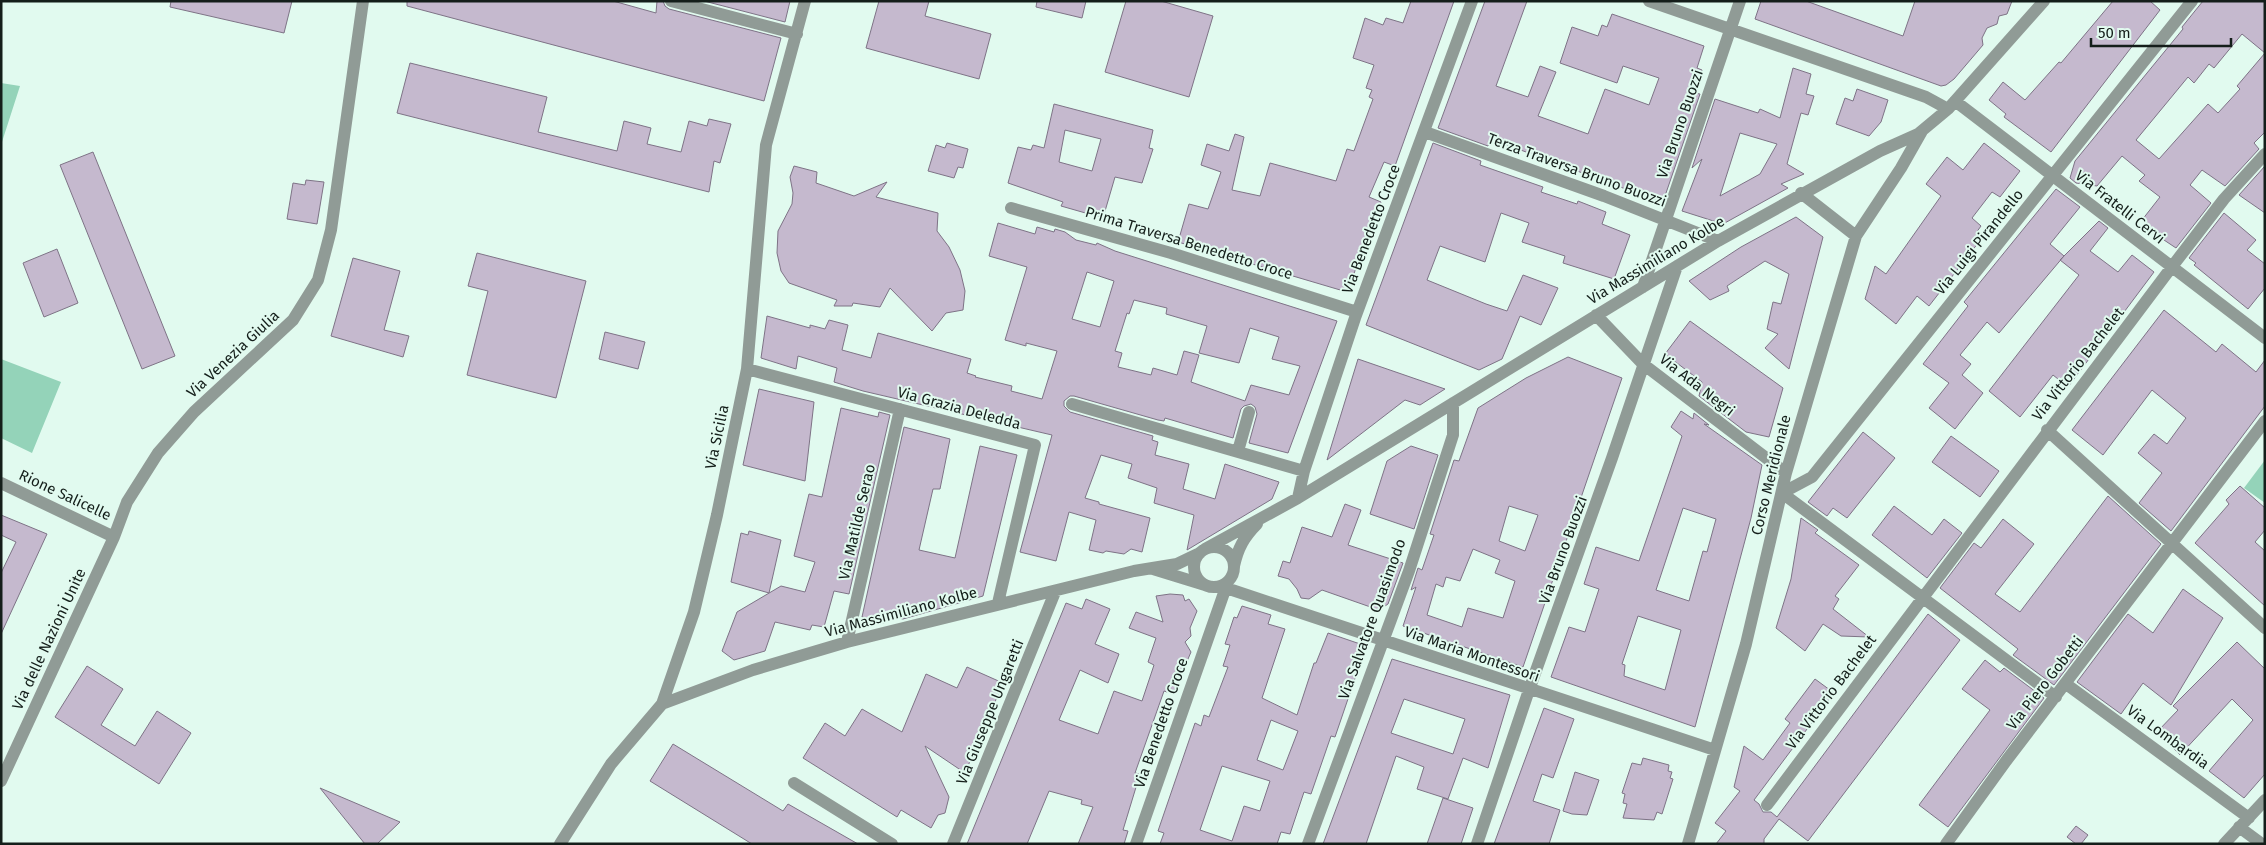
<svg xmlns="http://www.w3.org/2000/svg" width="2266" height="845" font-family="'Fira Sans',sans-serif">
<rect width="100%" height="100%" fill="#e1faef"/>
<path fill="#94d3b9" d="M1,83L20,86L1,145Z
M1,359L61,382L32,453L1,438Z
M2265,460V503L2244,488Z"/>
<path fill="#c5b9ce" stroke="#7e7386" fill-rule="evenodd" d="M171,1H292L284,33L170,7Z
M407,1H613L656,13L657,1H663L665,6L669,9L781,38L764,101L407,6Z
M704,1H790L785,22Z
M879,1H929L925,16L991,34L979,79L866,48Z
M1037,1H1086L1082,18L1036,7Z
M1126,1H1161L1213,16L1189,97L1105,72Z
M1411,1H1454L1395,166L1384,162L1369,197L1381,202L1347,292L1178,242L1189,204L1208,209L1221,172L1201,165L1207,144L1229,151L1235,134L1244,137L1232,190L1260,196L1270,163L1336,181L1347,149L1354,151L1373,99L1369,97L1372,90L1366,88L1374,65L1353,58L1365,18L1383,25L1386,18L1403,23Z
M1485,1H1527L1496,86L1528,97L1540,66L1556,72L1538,116L1588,134L1605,89L1649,105L1659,78L1623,66L1617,83L1560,63L1572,27L1598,36L1602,25L1607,27L1612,14L1704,46L1697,68L1702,70L1694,93L1700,94L1666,193L1658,201L1491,139L1488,146L1438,128Z
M1761,1H1806L1903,36L1915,1H2012L2007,14L1999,16L1997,24L1987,28L1982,38L1983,45L1954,79L1946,85L1941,86L1755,19Z
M2113,1H2150L2160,10L2051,152L2004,117L2006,114L1989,100L2003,82L2025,100L2059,62L2061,63Z
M2203,1H2265V53L2242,34L2214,68L2209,64L2194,83L2188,77L2136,140L2159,159L2208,104L2218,113L2240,89L2237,86L2265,53V132L2254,143L2259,149L2225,186L2202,170L2190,185L2211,203L2176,248L2146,228L2148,224L2142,220L2160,197L2139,181L2145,175L2122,156L2097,186L2076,183L2070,178L2075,161L2183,29L2182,27Z
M410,63L547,97L538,132L617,151L624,121L651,128L647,144L681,152L689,121L707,126L709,119L731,124L720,163L714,161L709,192L397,113Z
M1793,68L1811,74L1806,94L1814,96L1808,115L1801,113L1787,164L1804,174L1781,184L1788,188L1723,224L1682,211L1702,159L1692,168L1715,99L1758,113L1760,109L1780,118ZM1740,133L1777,144L1760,174L1720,196Z
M1857,89L1888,100L1881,122L1869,136L1836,124L1845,98L1853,101Z
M1054,104L1153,130L1149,148L1153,149L1142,183L1115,177L1103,218L1061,206L1063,202L1008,183L1018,147L1031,150L1033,145L1044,148ZM1065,130L1101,139L1092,171L1059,162Z
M947,143L968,149L963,168L958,167L954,178L928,171L936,145L945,148Z
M1433,143L1481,161L1480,165L1543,187L1541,192L1577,204L1578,201L1606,212L1602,224L1630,235L1614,279L1563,263L1565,256L1522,242L1529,223L1501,213L1485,262L1440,246L1427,280L1486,304L1507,311L1523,275L1558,288L1541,325L1520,316L1502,359L1479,370L1366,325Z
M1984,143L2020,171L2000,197L1992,192L1972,218L1981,226L1976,233L1982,238L1929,306L1917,296L1896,324L1865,299L1875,266L1886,274L1941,196L1926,184L1947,157L1963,170Z
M93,152L175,356L142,369L60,165Z
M794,166L817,172L816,183L854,196L887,182L876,197L938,213L937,231L949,247L960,270L965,291L963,310L946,313L932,331L890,288L880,307L853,303L852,306H834L837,300L789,283L781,271L777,253L778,231L792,204L793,193L790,177Z
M2265,166V213L2239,195Z
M306,180L324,182L317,224L287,219L293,183L305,185Z
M2056,189L2080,207L2050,244L2064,256L1999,333L1987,322L1960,355L1971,364L1962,375L1983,393L1955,429L1929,408L1949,383L1923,364L1968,306L1964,302Z
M2224,213L2256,240L2247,250L2265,264V288L2248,309L2194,265L2196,263L2189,258Z
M1796,217L1823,237L1789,369L1765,348L1778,334L1767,329L1773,302L1781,304L1789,274L1765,261L1727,286L1729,291L1710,300L1689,281L1741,247Z
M2099,221L2108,228L2090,251L2118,272L2132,255L2154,272L2068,387L2053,375L2020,417L1989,391L2079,275L2060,260Z
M998,223L1035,234L1037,227L1054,232L1055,229L1065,232L1076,240L1096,245L1097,243L1115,251L1337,321L1288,453L1249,443L1257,414L1255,407L1251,404L1244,406L1241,409L1233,438L1165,418L1164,421L1158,420L1074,396H1070L1064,401V406L1070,412L1153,436L1152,440L1158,442L1155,455L1189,464L1183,489L1215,499L1225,464L1279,482L1272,499L1187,550L1194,515L1154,503L1157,488L1128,478L1132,464L1101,455L1085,498L1099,502V504L1150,518L1142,552L1131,549L1124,554L1106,551L1103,553L1089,550L1096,520L1069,512L1056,561L1020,552L1052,435L863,391L834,382L837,368L798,356L796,369L761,358L767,316L810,328V325L825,329L829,320L848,325L842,350L871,358L878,333L971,359L967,373L976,376L975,377L1012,386L1011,391L1042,399L1057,351L1026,343V346L1005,340L1027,267L989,256ZM1087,272L1114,281L1100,327L1072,319ZM1134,300L1167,308L1166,314L1207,326L1199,353L1239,363L1250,328L1279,337L1272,359L1300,366L1289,395L1251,385L1245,401L1191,382L1199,355L1184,351L1177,375L1153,368L1151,375L1118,367L1122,353L1115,351L1127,313L1129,314Z
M57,249L78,303L44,317L23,263Z
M477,253L586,281L556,398L467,375L488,291L468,286Z
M353,258L400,271L384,330L409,336L403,357L331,336Z
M2164,310L2216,352L2222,344L2256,372L2265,360V406L2171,531L2139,503L2162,473L2138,453L2154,434L2167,444L2186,418L2152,390L2103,455L2072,430Z
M1690,321L1783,388L1769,437L1746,432L1699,396L1702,382L1665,354Z
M605,332L645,342L638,369L599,359Z
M1568,357L1622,378L1523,667L1403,626L1416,587L1411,590L1418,568L1422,570L1434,535L1430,534L1454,460L1459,461L1478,408L1526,378ZM1509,506L1538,515L1525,551L1499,541ZM1473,549L1500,560L1495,573L1515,581L1503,618L1468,608L1462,627L1427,615L1436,584L1443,587L1446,577L1460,581Z
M1358,359L1445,389L1420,405L1405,400L1327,460Z
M759,389L814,402L805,481L743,465Z
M841,408L878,417L879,412L890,415L849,594L834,591L824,627L812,625L810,630L775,622L765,651L734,660L722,651L737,612L781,586L805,592L815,562L794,556L809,494L822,497Z
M1681,411L1693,419L1694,413L1709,425L1704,424L1762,465L1751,518L1695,727L1551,677L1569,627L1585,632L1599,589L1584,584L1596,547L1639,561L1682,436L1671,427ZM1683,508L1716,519L1707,552L1703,551L1689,601L1656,590ZM1638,616L1681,630L1665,690L1624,676L1625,665L1622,664Z
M904,427L950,439L940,489H933L919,550L955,558L980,446L1017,455L983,596L903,619L887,615L884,623L862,617Z
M1863,432L1895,458L1847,518L1833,508L1827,516L1808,502Z
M1951,436L1999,471L1980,497L1932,462Z
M1411,446L1438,455L1414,529L1370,514L1387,461Z
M2240,486L2265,508V530L2255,542L2265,551V606L2195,543L2229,504L2226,500Z
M2108,496L2161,544L2054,685L2013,655L2018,649L1940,588L1974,543L1981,548L2003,519L2034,544L1995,594L2020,612Z
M1345,504L1361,510L1348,545L1403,563L1388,604L1379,610L1322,590L1309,599L1301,598L1297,589L1289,579L1278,576L1283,561L1290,563L1302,527L1332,537Z
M1894,506L1932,535L1944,519L1962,533L1927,578L1872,535Z
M1,515L47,534L1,634V573L16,542L1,535Z
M1801,518L1818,530L1815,533L1859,565L1835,596L1839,599L1833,609L1869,637L1841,636L1823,624L1805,651L1776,628L1791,579Z
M749,531L781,540L769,593L731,582L741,533L748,535Z
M2183,589L2223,618L2171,705L2143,683L2121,714L2077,682L2128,614L2153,633Z
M1170,594L1183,595L1185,601L1189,599L1197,611L1190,628L1191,636L1185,642L1191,652L1173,694L1164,691L1135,773L1140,774L1123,830L1128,831L1124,844H1078L1093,807L1081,804L1082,800L1049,791L1027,844H967L1066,603L1082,609L1086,599L1110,609L1095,644L1119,654L1108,683L1080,670L1059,720L1098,734L1114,691L1142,701L1154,665L1148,662L1156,638L1129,628L1136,612L1163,622L1156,596Z
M1242,606L1271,615L1268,624L1285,629L1262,698L1297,715L1314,663H1316L1328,633L1366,646L1335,737L1331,736L1311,794L1304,792L1290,834L1281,832L1277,844H1160L1164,833L1158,831L1195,723L1201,726L1204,715L1209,717L1228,667L1223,666L1230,645L1225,644L1234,617L1237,618ZM1271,720L1298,731L1283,770L1257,760ZM1222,766L1270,781L1260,811L1244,806L1232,841L1200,830Z
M1928,614L1960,640L1808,841L1779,819L1764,839V844H1716L1726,831L1715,823L1740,791L1734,787L1744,746L1763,760L1790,723L1785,719L1815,679L1834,693L1754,800L1759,804L1763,812H1771L1777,817Z
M2237,642L2265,669V774L2244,798L2209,771L2253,720L2232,699L2180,755L2157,732L2178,710L2173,706Z
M1392,659L1510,695L1488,768L1463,758L1448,799L1417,789L1424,767L1396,756L1366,844H1323ZM1404,699L1465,719L1453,754L1391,733Z
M1985,660L2000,672L2004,668L2044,698L1948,827L1919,805L1990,710L1962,689Z
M87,666L123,689L101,725L135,746L157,711L191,733L159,784L55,717Z
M967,667L1003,683L965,773L925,746L949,797L945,813L938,815L931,828L901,810L897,817L803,758L825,723L845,736L862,709L902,732L926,674L957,688Z
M1544,708L1574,719L1553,778L1542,774L1533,801L1560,810L1549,844H1494Z
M673,744L783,811L788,804L858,844H752L650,781Z
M1643,758L1669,765L1668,771L1672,772L1670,778L1673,779L1662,814L1657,812L1654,820L1623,818L1627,804L1623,803L1625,794L1622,793L1632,763L1641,765Z
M1575,772L1599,780L1587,815L1572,814L1563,811Z
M320,788L400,822L377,844H365Z
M1443,798L1473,808L1461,844H1427Z
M2076,826L2088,835L2081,844H2076L2067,837Z"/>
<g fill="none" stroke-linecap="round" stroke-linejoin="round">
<path stroke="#909b96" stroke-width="12" d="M671,1L797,34
M1649,1L1926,97L1948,109
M1955,101L2265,338
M1425,132L1604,196L1718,241
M1801,193L1856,236
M1011,208L1171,253L1357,312
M1643,287L1740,1
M1596,315L1643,364L1786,473
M747,369L1035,445L998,603
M1072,404L1304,471
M2047,430L2265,628
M1238,451L1249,412
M1,483L114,537
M1298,498L1304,471L1355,318L1472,1
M1194 567a20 20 0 1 1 40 0a20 20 0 1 1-40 0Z
M1205,549L1298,498L1718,241L1880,151L1918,134L1948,109L2044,1
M1234,566C1238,548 1244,537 1257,524
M1153,569L1205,585
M1220,586L1715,750
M847,642L900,409
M2066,684L2249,818
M2056,697L1782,493L1812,477L2192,1
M662,704L753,670L847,642L1134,571L1177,564L1200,553
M1,781L114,537L127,502L158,453L194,412L293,320L318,280L331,230L363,1
M794,783L892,844
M1767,805L2171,268L2224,199L2265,154
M2239,827L2262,844
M560,844L611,764L662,704L694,612L717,515L747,369L766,145L805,1
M953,844L1055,592
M1136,844L1226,587
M1308,844L1409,571L1453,435V403
M1477,844L1529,690L1612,458L1677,266
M1688,844L1746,644L1786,473L1856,236L1901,168L1922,131
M1946,844L2006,761L2265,421
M2224,844L2265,800"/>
</g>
<g text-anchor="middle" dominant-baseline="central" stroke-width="4" stroke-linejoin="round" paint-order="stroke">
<g font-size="15" fill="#141e1a" stroke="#e1faef">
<text transform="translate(1680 124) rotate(-71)">Via Bruno Buozzi</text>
<text transform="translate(1577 170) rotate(20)">Terza Traversa Bruno Buozzi</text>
<text transform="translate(2120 207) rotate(38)">Via Fratelli Cervi</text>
<text transform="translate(1371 229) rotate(-69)">Via Benedetto Croce</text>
<text transform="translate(1979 242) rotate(-51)">Via Luigi Pirandello</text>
<text transform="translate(1189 243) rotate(17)">Prima Traversa Benedetto Croce</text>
<text transform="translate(1656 260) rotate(-31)">Via Massimiliano Kolbe</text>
<text transform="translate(233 354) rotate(-43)">Via Venezia Giulia</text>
<text transform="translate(2078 364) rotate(-52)">Via Vittorio Bachelet</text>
<text transform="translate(1697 385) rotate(38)">Via Ada Negri</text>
<text transform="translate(959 408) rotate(15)">Via Grazia Deledda</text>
<text transform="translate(717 437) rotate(-78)">Via Sicilia</text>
<text transform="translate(1771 475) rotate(-76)">Corso Meridionale</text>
<text transform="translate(65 495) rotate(25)">Rione Salicelle</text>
<text transform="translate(857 522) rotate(-77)">Via Matilde Serao</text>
<text transform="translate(1563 550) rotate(-70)">Via Bruno Buozzi</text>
<text transform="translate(901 612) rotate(-15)">Via Massimiliano Kolbe</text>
<text transform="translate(1372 619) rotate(-70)">Via Salvatore Quasimodo</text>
<text transform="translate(49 639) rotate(-65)">Via delle Nazioni Unite</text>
<text transform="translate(1472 654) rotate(19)">Via Maria Montessori</text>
<text transform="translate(2045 683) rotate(-52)">Via Piero Gobetti</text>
<text transform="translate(1831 692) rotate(-53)">Via Vittorio Bachelet</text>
<text transform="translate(990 712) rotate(-68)">Via Giuseppe Ungaretti</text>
<text transform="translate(1161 723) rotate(-71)">Via Benedetto Croce</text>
<text transform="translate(2168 737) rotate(36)">Via Lombardia</text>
</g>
</g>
<rect width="2266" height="845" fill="none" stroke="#141e1a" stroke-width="5"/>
<path d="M2091 38v8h140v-8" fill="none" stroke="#141e1a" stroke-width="2.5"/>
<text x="2098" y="38" font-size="15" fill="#141e1a" stroke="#e1faef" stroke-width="4" paint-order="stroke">50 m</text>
</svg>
